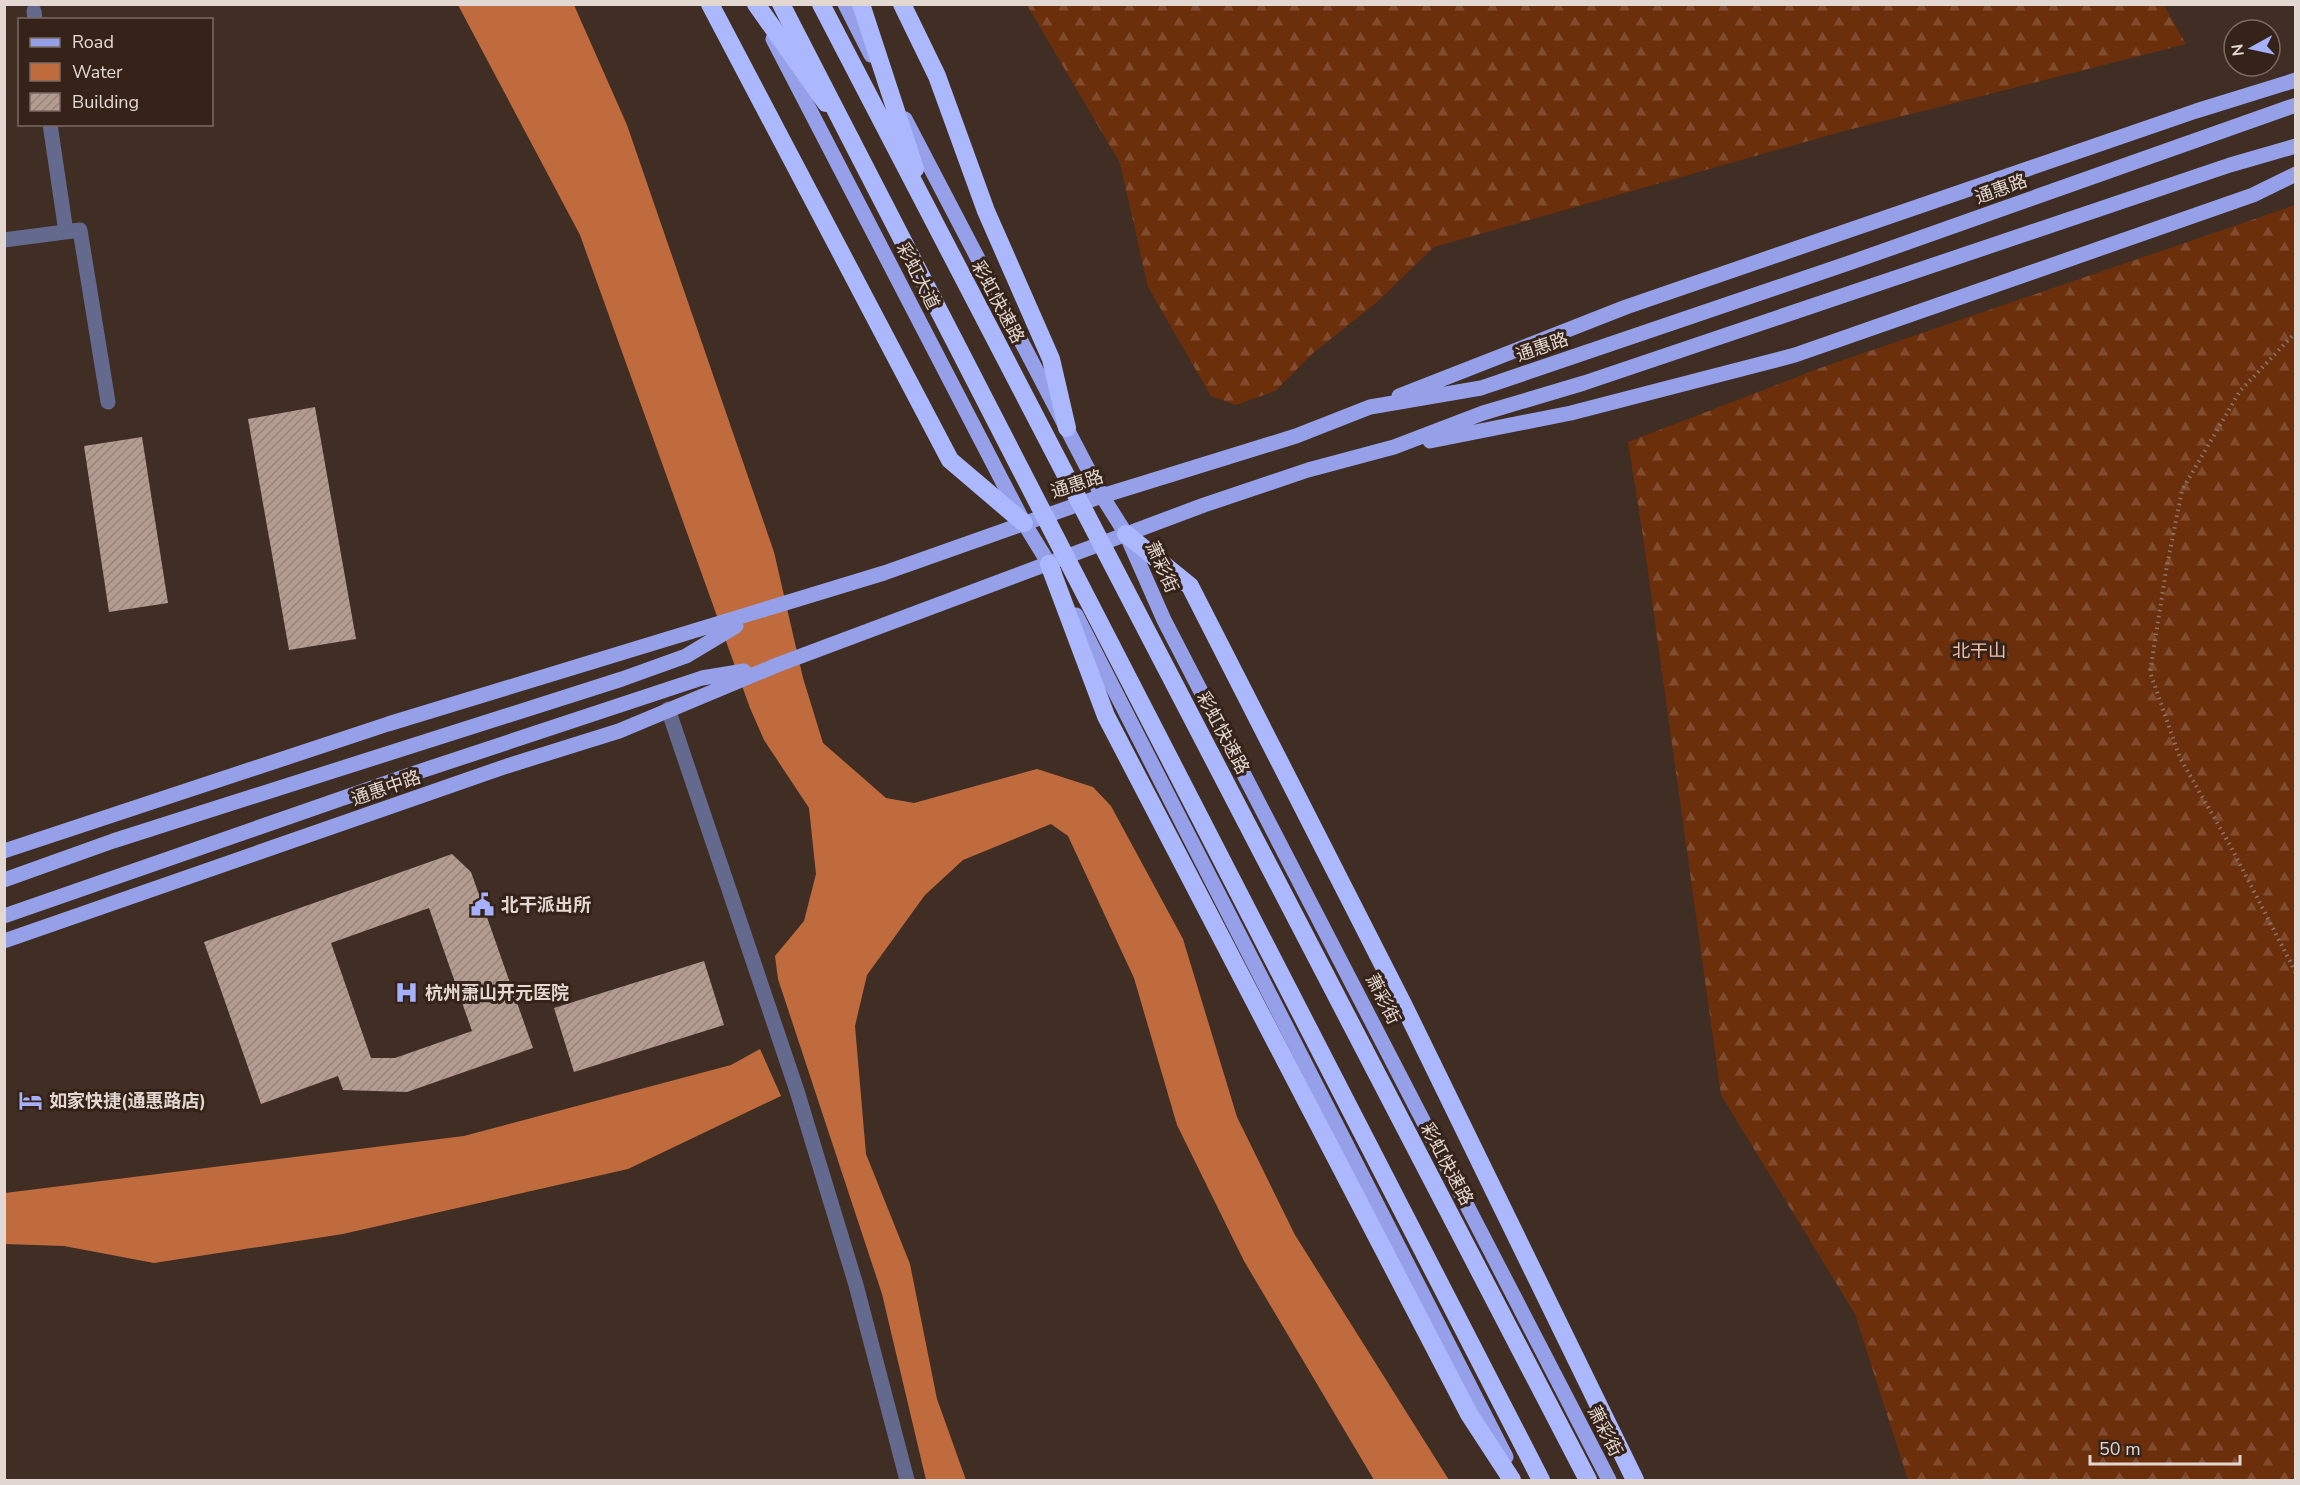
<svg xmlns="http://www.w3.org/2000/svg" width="2300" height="1485" font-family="'Nunito Sans','Noto Sans SC',sans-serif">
<defs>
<pattern id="forest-firs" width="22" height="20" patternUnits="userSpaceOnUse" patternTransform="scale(1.5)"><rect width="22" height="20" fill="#6c2f0b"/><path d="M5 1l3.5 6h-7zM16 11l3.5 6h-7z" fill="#814c2e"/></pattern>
<pattern id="building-hatch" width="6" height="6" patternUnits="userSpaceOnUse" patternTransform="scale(1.5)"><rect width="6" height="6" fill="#b39b90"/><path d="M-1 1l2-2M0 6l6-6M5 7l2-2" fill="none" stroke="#97847c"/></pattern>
</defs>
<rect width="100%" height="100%" fill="#402d24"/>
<path fill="url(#forest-firs)" d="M2163,4L2186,44L1844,131L1434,247L1377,302L1313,353L1275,391L1236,405L1211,396L1148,287L1120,163L1027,5Z
M2295,205V1480H1908L1855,1314L1721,1095L1643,536L1628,442L1820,368Z"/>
<path fill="#c06b3e" d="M458,5H574L627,125L774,552L803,678L823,743L886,798L914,803L1037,769L1093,787L1111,806L1183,939L1237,1117L1295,1235L1449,1480H1374L1244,1261L1177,1125L1134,978L1068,836L1051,824L963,860L925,895L867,975L855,1026L866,1154L910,1264L937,1399L966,1480H926L882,1294L778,979L775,956L804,921L816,874L809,808L764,740L750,708L580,235Z
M760,1049L781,1096L628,1169L343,1234L154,1263L64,1246L5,1244V1193L464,1136L731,1065Z"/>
<path fill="url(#building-hatch)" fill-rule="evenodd" d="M315,407L356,639L289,650L248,419Z
M142,437L168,603L109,612L84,446Z
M452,854L471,872L533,1048L407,1092L343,1090L338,1076L261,1104L204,942ZM429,908L472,1031L395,1058H371L331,943Z
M704,961L724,1025L574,1072L554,1008Z"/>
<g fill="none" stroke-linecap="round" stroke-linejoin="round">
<path stroke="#877770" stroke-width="4" stroke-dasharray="1.5 4.5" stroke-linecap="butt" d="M2296,332L2240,391L2182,490L2166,571L2150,672L2180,758L2231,847L2296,973"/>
<path stroke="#646a8d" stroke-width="15" d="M34,11L35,20
M50,124L66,232
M4,240L80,230L108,402
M668,709L797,1091L856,1285L907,1480"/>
<path stroke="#95a0e9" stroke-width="15" d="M845,4L871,55
M773,39L1024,523L1054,572
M905,119L1102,496L1126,534L1164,620L1609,1480
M1399,396L1626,307L2196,111L2296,80
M1430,441L1571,413L1795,355L2253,195L2296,174
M1076,615L1506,1457
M4,851L388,724L884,573L1102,496L1296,436L1370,407L1481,388L1849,263L2296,105
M4,880L113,841L622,679L686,656L736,626
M4,916L418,772L702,678L744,671
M4,941L507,766L619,731L777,665L1204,505L1308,470L1394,447L1483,413L1584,383L2230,165L2296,146"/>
<path stroke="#acb8fd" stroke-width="18" d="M710,4L950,460L1024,523
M756,4L826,103
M902,4L937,76L986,211L1051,359L1067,428
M1126,534L1190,586L1403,1004L1635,1480
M1049,564L1106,716L1469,1414L1512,1480"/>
<path stroke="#acb8fd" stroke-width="18" d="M781,4L1541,1480
M821,4L1588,1480
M861,4L915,169"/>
</g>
<defs>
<symbol id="civic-bare" viewBox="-9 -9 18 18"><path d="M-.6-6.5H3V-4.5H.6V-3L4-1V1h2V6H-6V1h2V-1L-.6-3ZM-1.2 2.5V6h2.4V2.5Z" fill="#a5b1fc" stroke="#35231a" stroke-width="2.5" paint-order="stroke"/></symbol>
<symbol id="hospital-bare" viewBox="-9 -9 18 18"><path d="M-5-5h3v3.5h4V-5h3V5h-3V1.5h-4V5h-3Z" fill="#a5b1fc" stroke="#35231a" stroke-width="2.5" paint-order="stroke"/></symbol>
<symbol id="hotel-bare" viewBox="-9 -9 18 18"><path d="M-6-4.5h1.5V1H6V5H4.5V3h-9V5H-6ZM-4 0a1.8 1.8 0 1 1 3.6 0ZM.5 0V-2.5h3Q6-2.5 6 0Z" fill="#a5b1fc" stroke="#35231a" stroke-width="2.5" paint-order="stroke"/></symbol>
</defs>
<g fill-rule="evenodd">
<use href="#civic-bare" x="466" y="888" width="33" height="33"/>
<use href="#hospital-bare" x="390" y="976" width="33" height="33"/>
<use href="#hotel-bare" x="14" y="1084" width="33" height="33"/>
</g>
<g text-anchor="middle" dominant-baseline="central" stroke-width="6" stroke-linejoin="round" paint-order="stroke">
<g font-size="18" fill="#e3d7d1" stroke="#35231a">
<text transform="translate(2001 189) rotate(-20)">通惠路</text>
<text transform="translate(918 276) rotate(63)">彩虹大道</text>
<text transform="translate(998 302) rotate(62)">彩虹快速路</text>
<text transform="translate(1542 347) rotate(-19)">通惠路</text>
<text transform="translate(1077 484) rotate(-18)">通惠路</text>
<text transform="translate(1162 567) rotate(66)">萧彩街</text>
<text transform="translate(1223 733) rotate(62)">彩虹快速路</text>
<text transform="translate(386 788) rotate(-19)">通惠中路</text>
<text transform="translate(1383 999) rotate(63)">萧彩街</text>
<text transform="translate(1447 1164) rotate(62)">彩虹快速路</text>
<text transform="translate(1605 1431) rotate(63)">萧彩街</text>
</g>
<g font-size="18" fill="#f1c2ac" stroke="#35231a">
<text x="1979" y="651">北干山</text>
</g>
<g font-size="18" font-weight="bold" fill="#e3d7d1" stroke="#35231a" text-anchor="start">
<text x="501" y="905">北干派出所</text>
<text x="425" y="993">杭州萧山开元医院</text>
<text x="49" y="1101">如家快捷(通惠路店)</text>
</g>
</g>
<rect width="2300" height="1485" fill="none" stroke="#e3d7d1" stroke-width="12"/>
<rect x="18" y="18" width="195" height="108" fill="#35231a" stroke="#7b6b63" stroke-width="1.5"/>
<rect x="30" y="38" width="30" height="9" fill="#95a0e9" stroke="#7b6b63" stroke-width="1.5"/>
<text x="72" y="48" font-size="18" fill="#e3d7d1">Road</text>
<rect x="30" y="63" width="30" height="18" fill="#c06b3e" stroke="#7b6b63" stroke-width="1.5"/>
<text x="72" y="78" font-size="18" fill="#e3d7d1">Water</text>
<rect x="30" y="93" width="30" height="18" fill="url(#building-hatch)" stroke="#7b6b63" stroke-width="1.5"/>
<text x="72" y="108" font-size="18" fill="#e3d7d1">Building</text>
<g transform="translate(2252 48) rotate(262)"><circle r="28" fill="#35231a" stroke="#7b6b63" stroke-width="1.5"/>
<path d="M0-4.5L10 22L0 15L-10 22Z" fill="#a5b1fc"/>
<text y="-9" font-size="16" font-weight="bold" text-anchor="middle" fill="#e3d7d1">N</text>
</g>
<path d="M2090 1455v9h150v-9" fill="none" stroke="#e3d7d1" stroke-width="3"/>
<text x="2099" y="1455" font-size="18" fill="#e3d7d1" stroke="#35231a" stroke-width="4.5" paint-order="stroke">50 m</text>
</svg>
